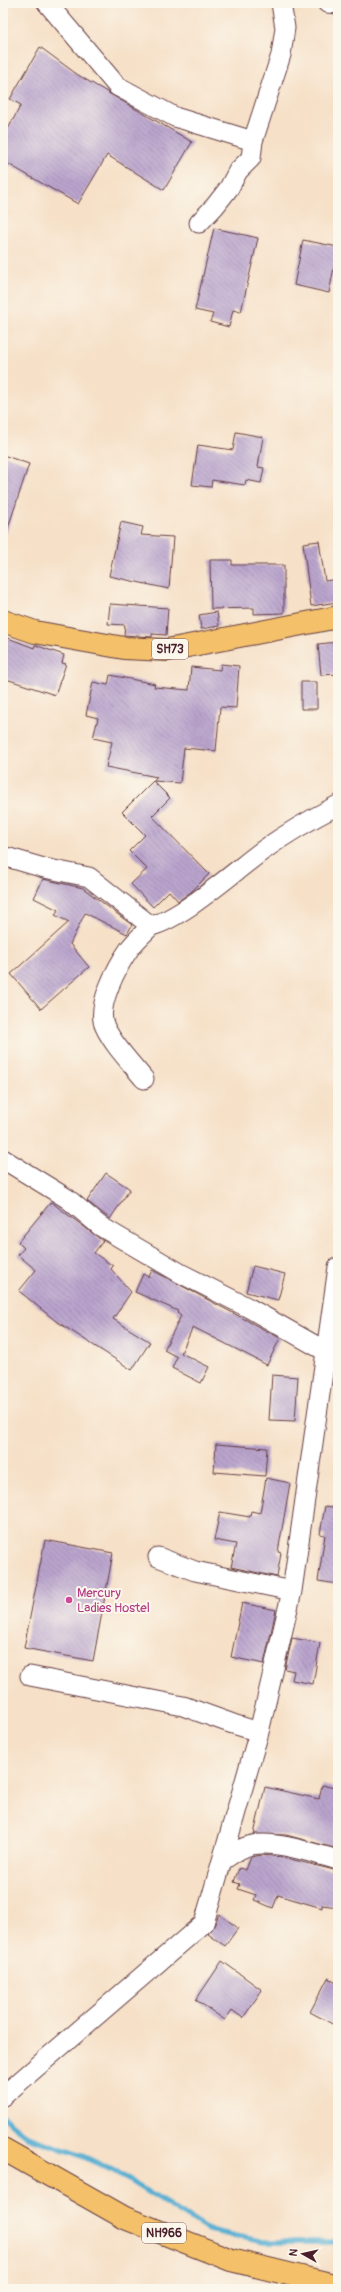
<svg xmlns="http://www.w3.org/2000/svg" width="341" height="2292" font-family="Pangolin,sans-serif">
<defs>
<pattern id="building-back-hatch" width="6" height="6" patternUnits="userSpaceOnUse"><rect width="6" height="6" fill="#baa4cd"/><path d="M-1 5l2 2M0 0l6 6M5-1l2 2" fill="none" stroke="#9985a7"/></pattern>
</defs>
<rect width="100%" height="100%" fill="#fbf7ec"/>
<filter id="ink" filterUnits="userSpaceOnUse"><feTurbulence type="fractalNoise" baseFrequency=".025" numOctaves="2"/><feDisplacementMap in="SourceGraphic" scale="8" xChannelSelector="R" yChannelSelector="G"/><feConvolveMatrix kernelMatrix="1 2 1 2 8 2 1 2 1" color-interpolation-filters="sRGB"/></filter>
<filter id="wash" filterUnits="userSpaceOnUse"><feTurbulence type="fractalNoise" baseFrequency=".012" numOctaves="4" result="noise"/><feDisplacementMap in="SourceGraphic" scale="16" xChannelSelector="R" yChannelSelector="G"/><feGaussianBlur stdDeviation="0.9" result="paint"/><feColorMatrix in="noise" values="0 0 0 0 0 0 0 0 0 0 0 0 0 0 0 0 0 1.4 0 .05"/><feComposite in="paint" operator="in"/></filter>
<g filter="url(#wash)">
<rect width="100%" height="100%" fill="#f6e0c7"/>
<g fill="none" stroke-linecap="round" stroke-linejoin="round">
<path stroke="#54aed2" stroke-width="5.5" d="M3,2117L28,2137L82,2156L114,2171L208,2230L264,2242H338"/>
</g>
<g id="blocks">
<path fill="url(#building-back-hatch)" d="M40,47L78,75L192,142L164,190L107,155L78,204L3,161V138L21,105L10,99Z
M214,228L258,238L241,312L233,310L229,327L210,322L213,314L195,310Z
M303,240L338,247L329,293L294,285Z
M236,432L263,437L258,467L264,468L261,483L246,480L245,485L212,480L211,487L192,485L198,445L233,450Z
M3,455L29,464L6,534H3Z
M121,522L143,527L141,535L173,537L169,589L109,576Z
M319,541L325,581L338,579V602L311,606L303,543Z
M210,560H232V565H284V613L254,614V608L211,609Z
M110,604L168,608L166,635L152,634V637L124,635L125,625L108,624Z
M217,612L219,626L201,629L199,615Z
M3,636L34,648L35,645L64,655L62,663L66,664L55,695L3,678Z
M338,642V674L321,675L318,644Z
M221,664L239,666L236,708L220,707L216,751L184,748L180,783L154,781L157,777L106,767L112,742L93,738L98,718L86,715L93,682L108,685L110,675L155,684L154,687L189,690L191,667L220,670Z
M301,682H317V709H301Z
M153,781L170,798L152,816L209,874L191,892L178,901L169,891L153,907L131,884L147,869L129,851L145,835L122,812Z
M43,879L83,888L132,925L127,934L85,913L70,944L89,967L41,1009L11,974L69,922L55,915L58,910L34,898Z
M106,1173L130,1189L110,1219L87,1201Z
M51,1202L103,1241L94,1253L113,1266L111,1269L131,1292L113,1319L150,1342L132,1370L56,1321L19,1291L36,1270L18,1255L24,1248L18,1242Z
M253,1266L285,1274L278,1300L246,1292Z
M152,1270L280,1338L267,1365L193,1327L181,1353L209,1367L201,1383L172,1368L177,1357L164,1350L181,1316L177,1313L178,1311L135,1292L143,1274L149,1277Z
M272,1375L298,1377L295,1421L269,1420Z
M216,1444L267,1448L265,1476L214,1472Z
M266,1478L290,1483L278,1552L281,1553L277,1577L231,1567L236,1544L214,1540L220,1512L250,1517L251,1511L260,1513Z
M325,1506L338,1508V1584L318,1581L325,1535L320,1534Z
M45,1540L113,1553L93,1661L24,1648Z
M242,1603L276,1610L264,1664L231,1657Z
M292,1638L320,1643L313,1684L292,1680L294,1671L285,1669Z
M322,1785L338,1789V1849L286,1835L254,1834L265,1787L319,1799Z
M262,1855L282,1857L338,1871V1907L322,1905V1908L278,1895L273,1908L254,1900L256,1895L238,1889L240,1884L234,1882L239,1868L246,1870L251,1857Z
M219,1914L238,1928L225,1946L208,1934L214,1926Z
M222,1961L262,1990L243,2018L232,2010L225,2020L196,2000Z
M328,1978L338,1984V2027L310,2012Z"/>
</g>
</g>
<g filter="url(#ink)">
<use href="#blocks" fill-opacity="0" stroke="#643c42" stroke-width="1"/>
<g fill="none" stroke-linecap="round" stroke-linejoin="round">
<defs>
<path id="minor" d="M47,3L117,86L175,117L253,141
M327,3L338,4
M199,223L215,206L229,188L238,171L251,158L253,141L281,55L285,28L281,3
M3,856L44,868L89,877L151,926C181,919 235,871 262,851C287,833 311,819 338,805
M144,1079C131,1063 114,1046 105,1027C95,1007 118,965 130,948C136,940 144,933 151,926
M3,1159L68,1199L100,1226L180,1273L249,1308L327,1352L337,1354
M158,1557L195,1571L292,1591
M30,1676L183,1706L233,1724L259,1732
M222,1861C231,1855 241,1847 252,1845C276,1840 315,1854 338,1860
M3,2096L204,1923L259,1732L292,1591L338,1267"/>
<path id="major" d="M3,621L35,632L124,648L167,650L338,617"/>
<path id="highway" d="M3,2149L125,2218L231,2260L338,2286"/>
</defs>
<use href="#minor" stroke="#643c42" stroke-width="21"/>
<use href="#major" stroke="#643c42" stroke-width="24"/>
<use href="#highway" stroke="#643c42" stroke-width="24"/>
<use href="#minor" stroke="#fff" stroke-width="19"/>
<use href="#major" stroke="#f4c16a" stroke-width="22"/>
<use href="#highway" stroke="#f4c16a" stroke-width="22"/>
</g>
</g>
<circle fill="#d1479c" stroke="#fbf7ec" stroke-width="1.5" cx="69" cy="1600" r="4"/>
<g text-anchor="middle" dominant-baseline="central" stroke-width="4" stroke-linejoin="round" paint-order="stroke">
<g fill="#fbf7ec" stroke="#7f6065" stroke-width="1">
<rect x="152" y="639" width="36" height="20" rx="3"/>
<rect x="142" y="2223" width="44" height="20" rx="3"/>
</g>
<g font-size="12" font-weight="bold" fill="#4a1f2b">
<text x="170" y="649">SH73</text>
<text x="164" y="2233">NH966</text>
</g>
<g font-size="13" fill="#b23c85" stroke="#fbf7ec" text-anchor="start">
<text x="77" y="1593">Mercury<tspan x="77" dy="15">Ladies Hostel</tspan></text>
</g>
</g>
<rect width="341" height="2292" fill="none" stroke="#fbf7ec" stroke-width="16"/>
<g transform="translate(303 2254) rotate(278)" stroke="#fbf7ec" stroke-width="3" paint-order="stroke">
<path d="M0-3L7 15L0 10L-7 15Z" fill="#4a1f2b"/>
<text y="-6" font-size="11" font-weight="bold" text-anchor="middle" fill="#4a1f2b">N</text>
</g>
</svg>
